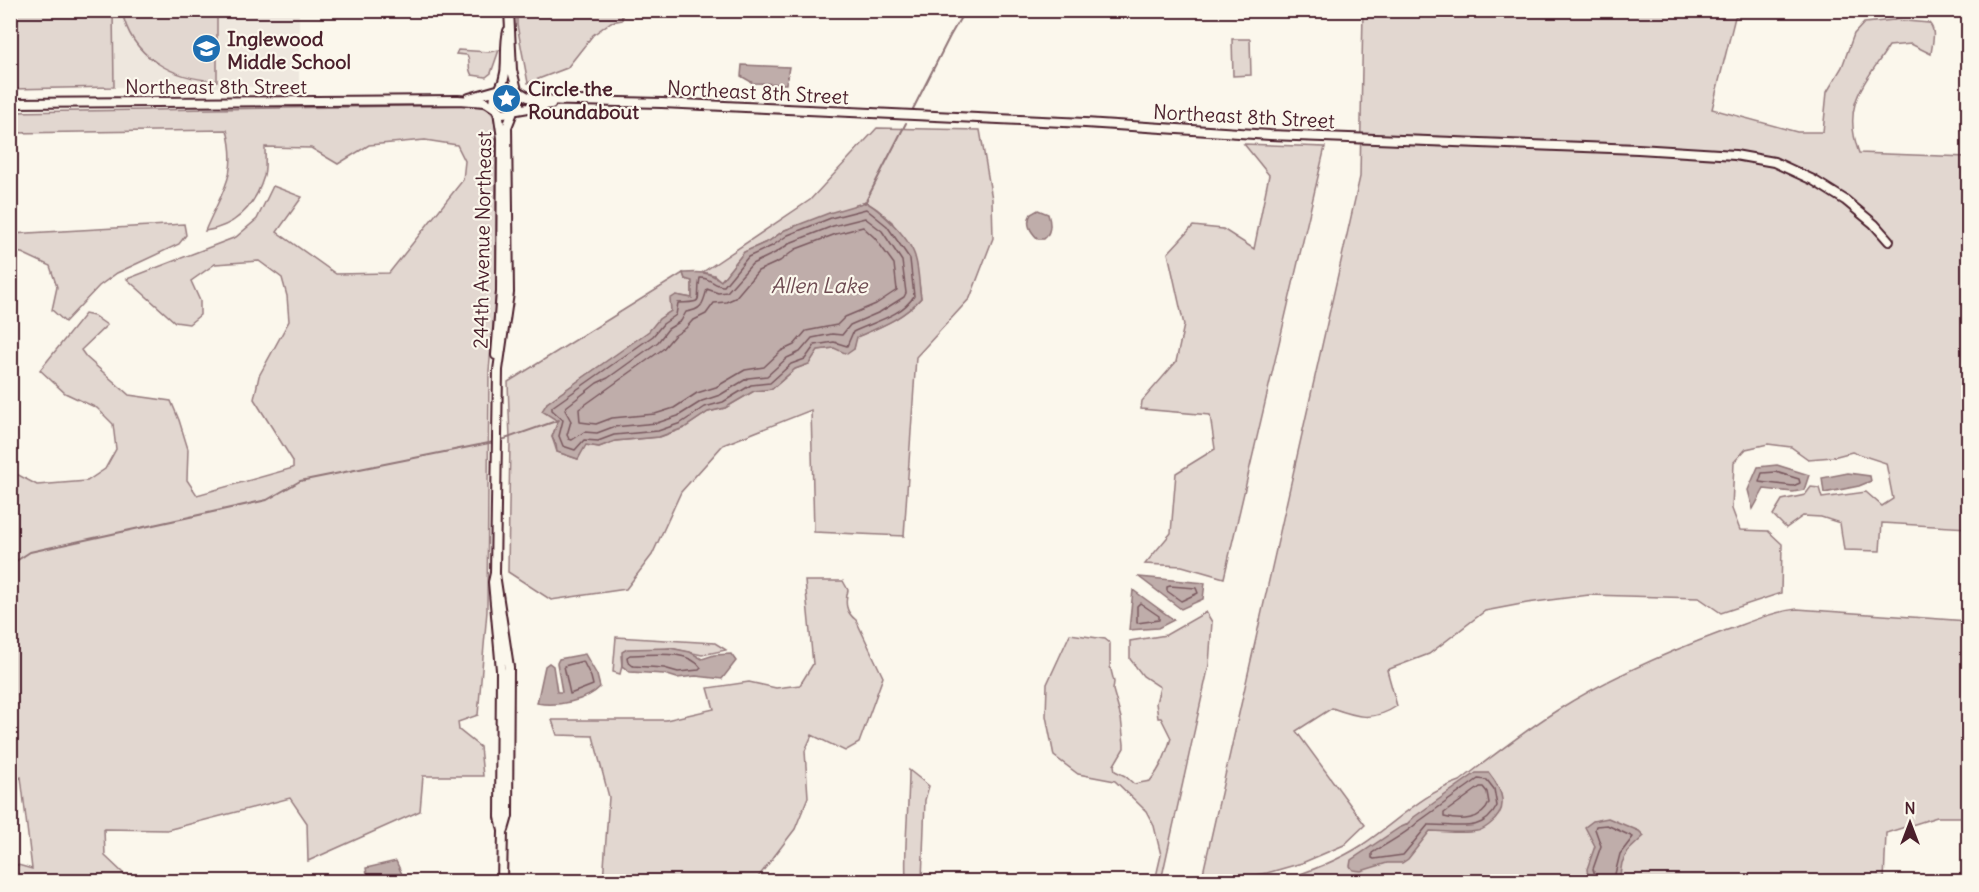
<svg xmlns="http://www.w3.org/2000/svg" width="1979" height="892" font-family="Delius,sans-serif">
<rect width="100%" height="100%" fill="#fbf7ec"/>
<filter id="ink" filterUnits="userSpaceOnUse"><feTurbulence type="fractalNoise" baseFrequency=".0167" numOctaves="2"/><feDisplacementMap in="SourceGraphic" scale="12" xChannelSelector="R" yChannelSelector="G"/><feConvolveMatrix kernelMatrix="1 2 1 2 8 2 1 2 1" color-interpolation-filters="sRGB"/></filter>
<g filter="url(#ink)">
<path fill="#eee7de" d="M113,11H299V87H114Z"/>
<path fill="#e2d7d0" stroke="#967b7e" stroke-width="1.5" d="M10,11H113L114,87L11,89Z
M122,11H217V81C173,79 131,57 122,11Z
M517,11H622V20L611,22L593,35L567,68L528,83L517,25Z
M1363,11H1750L1735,17L1712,109L1797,132H1823L1827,92L1842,67L1854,34L1864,23L1894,20L1929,23C1937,31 1932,44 1931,54L1911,44L1889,46C1864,85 1841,104 1859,153L1968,157V528L1882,523L1880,551L1844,550L1840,523L1821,517L1803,516L1786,528L1773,515L1782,500L1805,495L1811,487L1819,488L1822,498L1866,492L1882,506L1893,499L1886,463L1852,452L1833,457L1808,459L1791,447L1768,444L1746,449L1734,462L1732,509L1740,530L1768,531L1782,544L1781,593L1721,613L1699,598L1589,595L1527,603L1485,611L1429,654L1387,670L1397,706C1373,722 1357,717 1332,708L1296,731L1365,825L1344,845L1302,863L1267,873L1216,881L1201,882L1360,177Z
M1232,39H1250L1251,75L1233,76Z
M458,50L489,52L499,50L491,73L486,77L472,75C467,69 471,61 467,55L456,54Z
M471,105L487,108L494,116L496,132V289L489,371L487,611L478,715L458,722L459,730L480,747L483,776H423L420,811L308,861L307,823L290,798L167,830L104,829L105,856L124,874L123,881H11V863L32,869L21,777L11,781V471L37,485L87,481L105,469L116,449L113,424L97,408L65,393L40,370L85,314L94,316L107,325L81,350L86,357L129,395L171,401L179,420L188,449L187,480L197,495L293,468V461L254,399L259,376L289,321L287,296L282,278L259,261L215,264L191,281L200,301V315L189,324L175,322L127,279L236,237L257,219L273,186L302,197L277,232L336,274L389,273L463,180L465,161L457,145L425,140L369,145L338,164L311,148L265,147C265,156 266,167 264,176C255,206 237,226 205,231C221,192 239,176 227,130L11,133V112Z
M877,128L980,130L992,199L993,238L970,298L916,357L904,536L814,532L811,410L723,445L681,492L652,555L626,589L551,600L508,572L510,440L508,382L683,273L685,279L692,281V298L676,295L671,311L659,319L650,331L547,403L558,421L552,437L557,452L578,459L585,445L599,447L615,441L660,437L684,428L708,412L725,408L754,391L772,389L795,369L809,364L817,350L834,348L854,349L856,337C880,327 904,318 921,298L919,283L892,222L877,209L866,202L785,230L769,241L744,252L721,281L714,275L703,272L810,200Z
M1244,144L1325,147L1224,578L1182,566L1145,564L1171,533L1176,473L1215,449L1210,415L1141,409L1142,401L1176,362L1184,325L1168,253L1193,226L1223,229L1254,249L1269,175Z
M184,224L186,235L179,244L117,273L99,286L65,322L52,310L57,287L50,266L22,253L11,252V234Z
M805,581H843L848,590C845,602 845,612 856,620L883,677L859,743L845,751L812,735L805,751L808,797L795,829L756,880C705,879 654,882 603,881L609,797L593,736L557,735L552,720H666L714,709L708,688L749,682L776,688L800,685L813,664Z
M1797,609L1968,621V817H1937L1886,833L1884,881L1276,882C1306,873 1336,862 1362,845C1394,824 1423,793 1460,781C1491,757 1523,732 1556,711C1608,678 1665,653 1722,632C1747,623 1771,612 1797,609Z
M1206,612L1212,622L1209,665L1161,881H1155L1161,855L1154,826L1146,811L1115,781L1078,774L1054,756L1046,716L1047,684L1070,634L1105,639L1110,643V666L1114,682L1113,690L1121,718L1124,744V748L1114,765L1115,771L1125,776L1134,784L1150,781C1161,768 1166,754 1171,738L1161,718H1158L1156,703L1160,687L1143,676L1130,659V641L1166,635Z
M616,637L715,643L726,650L702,655L670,648L621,656L622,666L620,674L613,672Z
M909,770L929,786L925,800L922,881H906C904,844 909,808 909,770Z"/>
<path fill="#bfadaa" stroke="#907477" stroke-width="1.5" d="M742,65L789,67L786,84L753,83L741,76Z
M866,202C883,212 912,240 916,260C919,272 919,286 921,298C904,318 880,327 857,337L854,349L847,354L834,348L818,350L809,364L795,369L772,389L754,391L725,408L708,412L684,428L659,437L615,441L599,447L586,445L578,459L557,452L556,445L552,437L558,421L542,411L547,403L649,331L659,319L671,311L670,299L676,295L692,298V281L685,279L683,273C698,272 709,271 721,281L744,252L769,241L785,230L829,213Z
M1038,210L1048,214C1051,223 1052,232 1044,239H1038C1031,232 1025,224 1031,214Z
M1777,465L1809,475L1804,490L1793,492L1764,489L1753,509L1748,490L1758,467Z
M1848,473L1870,476L1871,481L1859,486L1824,493L1822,478Z
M1139,577L1205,583L1203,599L1181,609Z
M1133,590L1174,620L1158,628L1129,630Z
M670,648L690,652L702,659L714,655L731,654L736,661L722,679L696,676L677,678L664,674L630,672L622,666V652L627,649Z
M585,654L597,675L600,687C587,701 556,707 537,703L545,666L549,663L553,666L557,692H562L557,663L559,659Z
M1476,773H1489C1503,791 1510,809 1489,825C1485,828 1481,831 1477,831C1461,834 1445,831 1430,831L1408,859L1402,863H1387L1361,871L1353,870L1350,866L1351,860L1399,828L1406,825L1414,817Z
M1608,818L1639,831L1644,836L1628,851L1622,863L1619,881H1596L1588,877L1587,869L1595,846L1585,827L1593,821Z
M396,861L405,881H368L366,868Z"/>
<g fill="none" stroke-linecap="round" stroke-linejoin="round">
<path stroke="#79585e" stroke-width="1.5" d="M866,209L887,226L910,259L914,296C902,316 873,322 853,332L847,346L834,342L815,345L805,359L791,364L770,383L751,385L723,402L705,407L681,423L658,431L614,435L598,441L584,440L575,450L563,446L559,436L563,420L552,410V407L653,336L663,324L676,315L678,303C707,302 695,302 700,278C710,277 715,287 724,286L748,257L772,246L788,235L831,218Z
M865,218L882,231L902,261L906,293L904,297L880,312L850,325L842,335L832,334L812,338L800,352L787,358L767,376L748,378L720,395L702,401L678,416L657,423L613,427L597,433L584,432L572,440L569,439L567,435L571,421L565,410L566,407L597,383L608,378L658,342L668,329L681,321L686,312C702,310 703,304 707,289L718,293L727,292L752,264L775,253L792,242L833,226Z
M863,227L875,238L894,264L897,290L876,304L845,317L837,325L806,331L794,345L781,351L764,367L745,370L716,387L697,393L674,408L655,414L612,418L596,424L580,422L579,409L663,349L674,336L686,328L692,321L706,314L714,303L726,302L735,298L758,271L780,261L796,249L836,234Z
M1776,472L1799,479L1800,483L1793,486L1759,482L1762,473Z
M1170,586L1196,588L1198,593L1181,601L1167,591V587Z
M1140,603L1159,616V620L1137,623V606Z
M630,655C651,655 688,649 701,668L699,670L678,672L664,668L633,666L628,662L627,657Z
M583,661L591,677L593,685L570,694L564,666Z
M1478,779L1487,780L1494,789L1497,806C1483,835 1454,824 1428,825L1403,855L1374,859L1372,858V853C1387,843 1406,834 1418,822Z
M1480,787H1483L1487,792L1489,803C1482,821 1460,821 1444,817V813Z
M1597,882L1593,869L1601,846L1595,829L1596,826L1607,825L1633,837L1620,854L1613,882"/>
<path stroke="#907477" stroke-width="2" d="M913,109L950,36L965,10
M865,203L906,123
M499,441L559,420
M10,565L30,552L267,500L300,481L494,442"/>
<defs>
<path id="secondary" d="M509,10L512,70L517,90
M500,88C510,71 503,50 508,31
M519,93V106L513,112L502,113L494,105L495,93C508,77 520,96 535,100L662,103L1085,123L1270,135L1638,149L1735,155L1774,162L1813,180L1845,200L1874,224L1889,241
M469,98L497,90
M10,103L458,100L486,102L495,108
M517,110L551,104
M496,355L501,292L502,138L498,111
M495,574L509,667L508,816L504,830
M502,882L503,831L500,817L501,670L493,582L495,573L498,370L509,293L507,127L513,112"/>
</defs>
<use href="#secondary" stroke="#4a1f2b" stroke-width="12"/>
<use href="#secondary" stroke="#fbf7ec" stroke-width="8"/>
</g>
</g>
<defs>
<symbol id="school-disc" viewBox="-11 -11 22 22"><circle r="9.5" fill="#1f6fb2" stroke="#fbf7ec"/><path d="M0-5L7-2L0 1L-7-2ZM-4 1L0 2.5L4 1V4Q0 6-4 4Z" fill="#fff"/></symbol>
<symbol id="sight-disc" viewBox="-11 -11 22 22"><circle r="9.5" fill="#1f6fb2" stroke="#fbf7ec"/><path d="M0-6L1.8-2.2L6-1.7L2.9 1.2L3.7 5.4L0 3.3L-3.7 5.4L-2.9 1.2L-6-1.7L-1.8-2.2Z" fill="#fff"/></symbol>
</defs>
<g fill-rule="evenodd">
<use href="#school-disc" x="190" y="32" width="33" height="33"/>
<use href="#sight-disc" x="490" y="82" width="33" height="33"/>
</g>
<g text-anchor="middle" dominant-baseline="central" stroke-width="4.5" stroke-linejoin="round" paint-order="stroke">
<g font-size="20" font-weight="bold" fill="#4a1f2b" stroke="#fbf7ec" text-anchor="start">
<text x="227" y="38">Inglewood<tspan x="227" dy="23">Middle School</tspan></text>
<text x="528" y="88">Circle the<tspan x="528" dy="23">Roundabout</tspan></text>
</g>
<g font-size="20" fill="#4a1f2b" stroke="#fbf7ec">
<text x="216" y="86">Northeast 8th Street</text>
<text transform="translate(758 92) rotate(3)">Northeast 8th Street</text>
<text transform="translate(1244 116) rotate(3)">Northeast 8th Street</text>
<text transform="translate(482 240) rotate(-89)">244th Avenue Northeast</text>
</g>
<g font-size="21" font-style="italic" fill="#6d4a51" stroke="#fbf7ec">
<text x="819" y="285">Allen Lake</text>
</g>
</g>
<rect width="1979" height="892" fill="none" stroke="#fbf7ec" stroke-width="36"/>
<rect x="18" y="18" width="1943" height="856" fill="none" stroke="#4a1f2b" stroke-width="2" filter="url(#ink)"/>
<g transform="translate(1910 823)" stroke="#fbf7ec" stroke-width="4.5" paint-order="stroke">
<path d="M0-4.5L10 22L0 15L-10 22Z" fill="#4a1f2b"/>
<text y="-9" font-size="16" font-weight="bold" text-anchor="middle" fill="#4a1f2b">N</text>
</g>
</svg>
